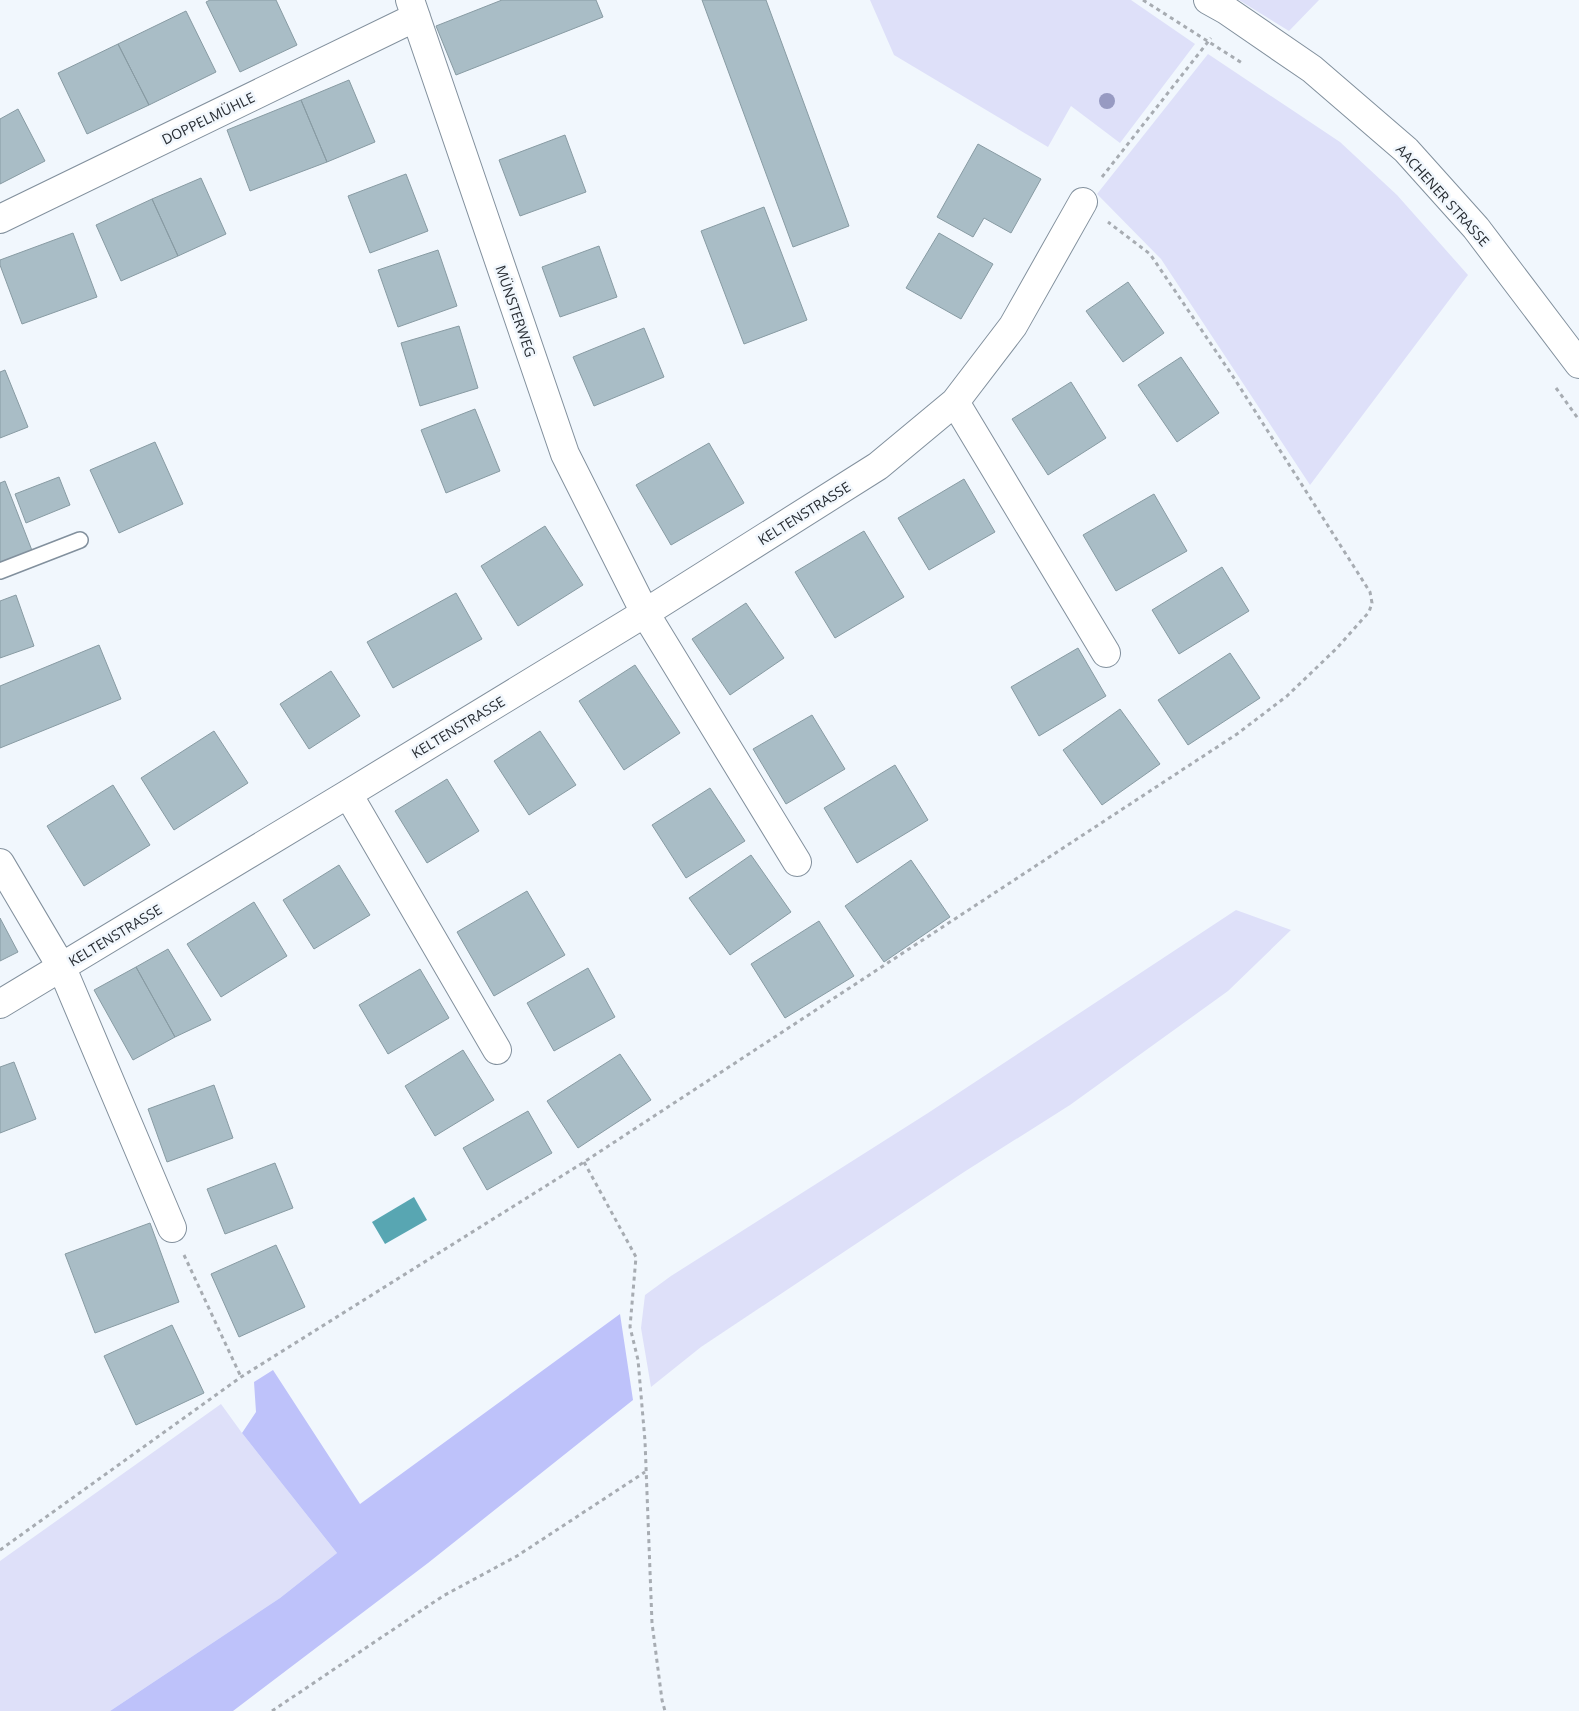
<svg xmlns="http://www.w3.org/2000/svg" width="1579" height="1711" font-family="'Open Sans',sans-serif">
<rect width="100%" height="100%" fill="#f1f7fd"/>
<path fill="#dee0f9" d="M870,0H1131L1195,44L1120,143L1071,106L1048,147L894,55Z
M1239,0H1319L1289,31Z
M1208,54L1340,142L1397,195L1468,275L1310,485L1161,259L1097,194Z
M1236,910L1291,930L1228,991L1070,1105L964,1172L701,1347L651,1387L641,1328L645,1295L671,1276L928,1113Z
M221,1404L242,1433L337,1553L280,1598L110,1711H0V1561Z"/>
<path fill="#bec2fa" d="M620,1314L633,1400L428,1563L233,1711H110L280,1598L337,1553L242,1433L256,1412L254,1382L273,1370L360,1504Z"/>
<path fill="#58a6b2" d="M414,1197L427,1220L385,1244L372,1222Z"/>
<path fill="#a9bdc6" stroke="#889ba3" d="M210,0H276L297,45L240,72L206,2Z
M502,0H596L603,17L456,75L436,26Z
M702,0H766L849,226L793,247Z
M186,11L216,72L149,105L118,44Z
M118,44L149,105L87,134L58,73Z
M349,80L375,142L327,162L301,100Z
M301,100L327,162L250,191L227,130Z
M18,109L45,161L0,184V119Z
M565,135L586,192L520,216L499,160Z
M978,144L1041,179L1011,233L984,218L973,237L937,217Z
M406,174L428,231L370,253L348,196Z
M201,178L226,234L178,256L152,199Z
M152,199L178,256L121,281L96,225Z
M764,207L807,320L744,344L701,231Z
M73,233L97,297L22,324L0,265V260Z
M939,233L993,264L961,319L906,288Z
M599,246L617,297L560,317L542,267Z
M438,250L457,306L398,327L378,270Z
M1128,282L1164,333L1123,362L1086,311Z
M459,326L478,388L420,406L401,343Z
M644,328L664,377L594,406L573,357Z
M1181,357L1219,413L1177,442L1138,385Z
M5,370L28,427L0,438V372Z
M1071,382L1106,438L1048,475L1012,419Z
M475,409L500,471L446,493L421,430Z
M155,442L183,504L119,533L90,470Z
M709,443L744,503L671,545L636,485Z
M59,477L70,505L26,523L15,494Z
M964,479L995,532L929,570L898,518Z
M5,481L33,553L0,566V483Z
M1154,494L1187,551L1116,591L1083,535Z
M545,526L583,585L518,626L481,566Z
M864,531L904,597L835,638L795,572Z
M1222,567L1249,611L1179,654L1152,610Z
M456,593L482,639L393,688L367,642Z
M16,595L34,646L0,658V601Z
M746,603L784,658L730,695L692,639Z
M99,645L121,699L0,748V686Z
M1078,648L1106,696L1039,736L1011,687Z
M1230,653L1260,698L1188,745L1158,700Z
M635,665L680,733L624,770L579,701Z
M331,671L360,716L309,749L280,704Z
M1120,709L1160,764L1102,805L1063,750Z
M812,715L845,769L786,804L753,749Z
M214,731L248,783L174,830L141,778Z
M540,731L576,785L529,815L494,761Z
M895,765L928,820L857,863L824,808Z
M447,779L479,831L427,863L395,811Z
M113,785L150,845L84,886L47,826Z
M710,788L745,841L686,878L652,825Z
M751,855L791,912L730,955L689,898Z
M911,860L950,917L884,962L845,906Z
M339,865L370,915L314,949L283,900Z
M527,891L565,955L494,996L457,932Z
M254,902L287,956L221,997L187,944Z
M0,918L18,952L0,961Z
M819,921L854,976L785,1018L751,964Z
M168,949L211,1020L175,1037L136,967Z
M136,967L175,1037L133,1060L94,990Z
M588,968L615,1017L554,1051L527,1003Z
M420,969L449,1018L388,1054L359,1005Z
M463,1050L494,1100L435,1136L405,1086Z
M620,1054L651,1100L578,1148L547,1101Z
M14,1062L36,1119L0,1133V1067Z
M214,1085L233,1138L167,1162L148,1109Z
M528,1111L552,1153L487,1190L463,1148Z
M275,1163L293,1208L225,1234L207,1189Z
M150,1223L179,1302L95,1333L65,1254Z
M276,1245L305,1307L239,1337L211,1274Z
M172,1325L204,1393L136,1425L104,1356Z"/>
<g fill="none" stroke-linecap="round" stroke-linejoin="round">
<defs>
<path id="service" d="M0,571L80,540"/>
<path id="minor" d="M410,0L565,454L645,613L797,862
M0,219L416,17
M955,402L1106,653
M348,794L497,1050
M0,863L62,968L172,1228
M0,1004L348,794L645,613L878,466L955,402L1013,326L1083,202"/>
<path id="secondary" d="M1208,0L1226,10L1312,69L1406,150L1476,228L1579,364"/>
</defs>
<use href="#service" stroke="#82909d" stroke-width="18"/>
<use href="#minor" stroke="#82909d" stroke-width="30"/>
<use href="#secondary" stroke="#82909d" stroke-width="30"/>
<path stroke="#a7acb2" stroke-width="3" stroke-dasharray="4 4" stroke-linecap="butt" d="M1143,0L1242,63
M1102,177L1211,38
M1556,388L1579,420
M584,1162L636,1257L630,1327L638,1360L645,1441L652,1623L662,1700L665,1711
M184,1255L241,1377
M0,1550L241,1377L584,1162L1237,734L1287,696L1337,648L1369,612L1372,603L1370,592L1234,378L1150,254L1108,222
M272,1711L443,1596L517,1556L645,1472"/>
<use href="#service" stroke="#fff" stroke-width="15"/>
<use href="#minor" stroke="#fff" stroke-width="28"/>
<use href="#secondary" stroke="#fff" stroke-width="28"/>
</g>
<circle fill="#979ac2" cx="1107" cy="101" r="8"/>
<g text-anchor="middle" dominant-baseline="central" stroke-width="5" stroke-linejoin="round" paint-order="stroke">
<g font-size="14" fill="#272c32" stroke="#f1f7fd">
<text transform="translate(208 118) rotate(-26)">DOPPELMÜHLE</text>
<text transform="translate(1443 195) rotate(48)">AACHENER STRASSE</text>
<text transform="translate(516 311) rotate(71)">MÜNSTERWEG</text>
<text transform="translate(804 513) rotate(-32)">KELTENSTRASSE</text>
<text transform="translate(458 727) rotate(-31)">KELTENSTRASSE</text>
<text transform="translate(115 935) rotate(-31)">KELTENSTRASSE</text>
</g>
</g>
</svg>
